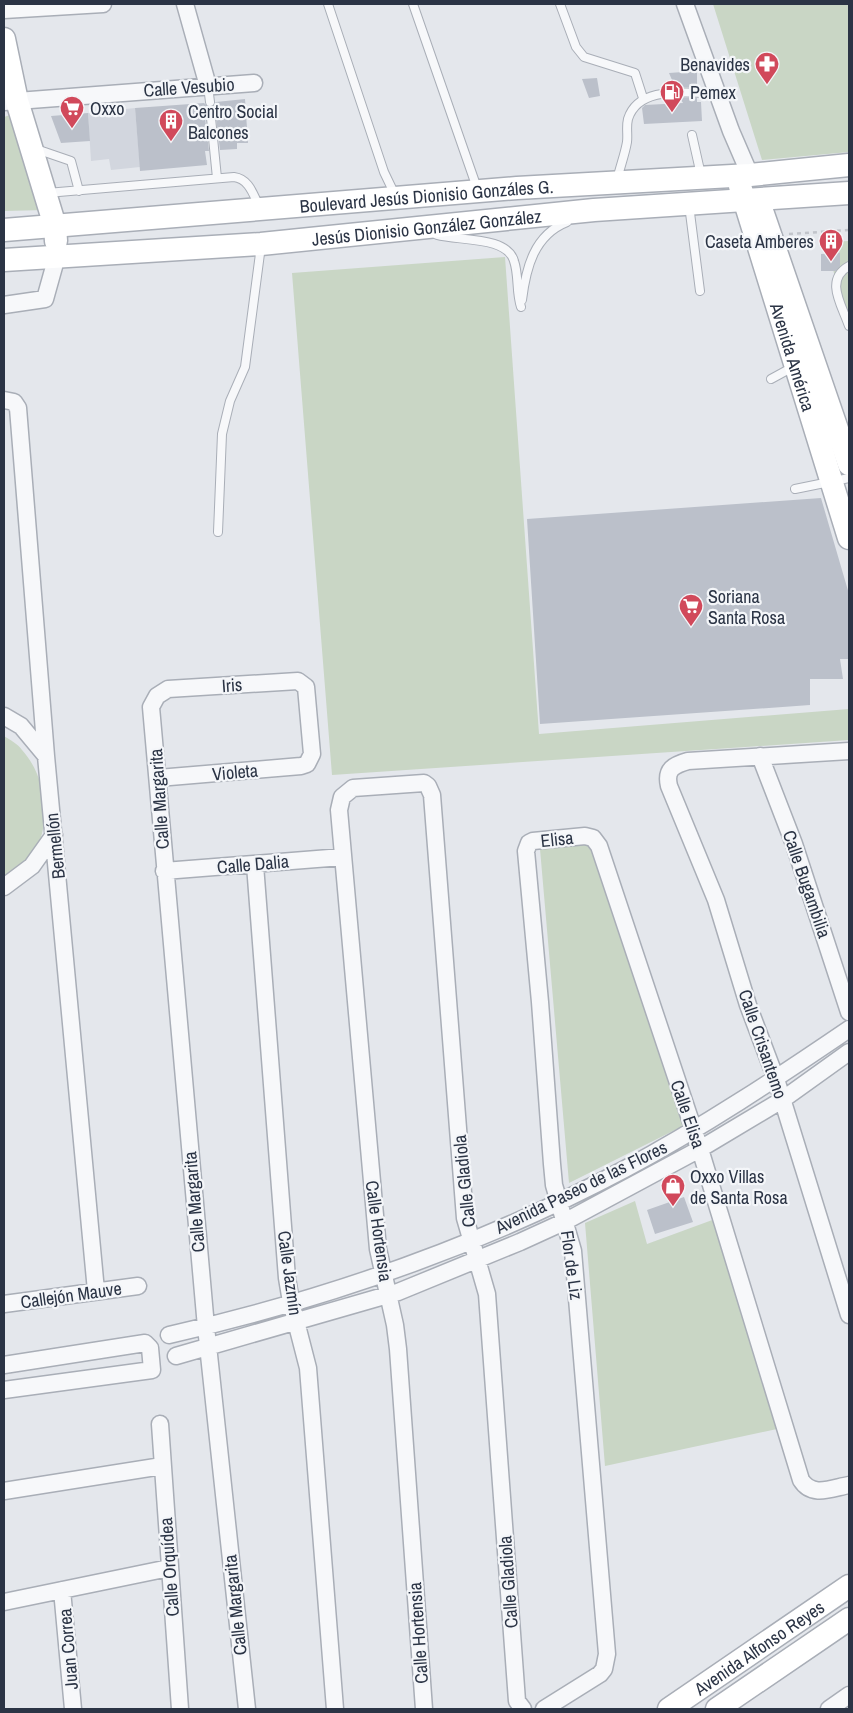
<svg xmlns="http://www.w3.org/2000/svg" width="853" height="1713" font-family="'Archivo Narrow',sans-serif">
<rect width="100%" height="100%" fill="#e4e7ec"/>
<path fill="#d2d6de" d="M135,108L140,167L111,170L109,159L91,161L88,113Z"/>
<path fill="#c9d6c5" d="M713,4H849V152L762,160Z
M13,114L46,210L4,211V117Z
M849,241V325L825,242Z
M505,257L539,734L849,709V740L332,775L292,273Z
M4,736C10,740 18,744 22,750C46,776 53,824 33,854C27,863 13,871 4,878Z
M588,842L687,1124L569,1183L540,849Z
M635,1201L647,1244L715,1219L777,1429L605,1466L585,1223Z"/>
<path fill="#bbc0ca" d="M697,71V87H675L669,73Z
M597,78L600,96L589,98L582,79Z
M680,98H697V102H701L702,121L644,124L642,108L645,105L683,103Z
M245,99L248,143H237V149L220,150L216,117L210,113L205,118L209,151H205L207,165L140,171L135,108L204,103L210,108L216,102Z
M88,113L90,141L61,143L51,116Z
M840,253V266L836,271H821V254Z
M821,498L849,594V659H840L843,679H810V705L540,724L527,519Z
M684,1197L693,1222L655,1234L647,1210Z"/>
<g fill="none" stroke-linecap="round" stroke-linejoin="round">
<defs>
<path id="lane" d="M328,4L384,172L395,195
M413,4L477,188
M560,4L576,47L584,57L635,73L643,98
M208,86L210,102
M211,118L217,178
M692,135L701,175
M36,149L71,161L79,191
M617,180C620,167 625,154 627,142C628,134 626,127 628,119C639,84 689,94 717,93
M47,193L234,177C249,179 253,194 259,206
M689,205L700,291
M437,235C459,241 507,236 514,261C519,275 516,292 521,307
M849,266C824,280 842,305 849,326
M522,300C526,268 534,235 567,222
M771,379L793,367
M795,489L849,478
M218,532L222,434L230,401L245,367L261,246"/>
<path id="street" d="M185,4L208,86
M685,4L731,131L750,175
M4,10L103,4
M4,102L254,83
M4,305L45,299L57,256
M4,400L14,402L18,408L46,756L96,1291
M4,716L21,726L46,756
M849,751L688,761C674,765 665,769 669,786L716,900L748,1005L776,1079L849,1315
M760,756L794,844L849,1012
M158,778L301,766L307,764L312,754L306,687L298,681L168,689L157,696L151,707L206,1327L247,1709
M255,865L287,1278L291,1302L308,1368L335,1709
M164,871L342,857
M4,887L32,866L54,835
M4,1304L138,1286
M169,1335C327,1299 482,1245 625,1169C703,1127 777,1078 849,1029
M176,1356L398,1292L520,1242L566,1221L700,1149L782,1100L849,1052
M4,1365L145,1343L150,1348L152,1370L4,1390
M160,1424L180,1709
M4,1491L162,1466
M62,1590L73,1709
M4,1602L169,1568
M424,1709L398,1349L395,1325L378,1249L339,810L342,797L353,788L424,783L428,786L432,795L465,1218L487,1294L517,1701L523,1709
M544,1709L600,1674L604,1669L607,1654L573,1251L554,1185L552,1164L540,1002L526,851L529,843L533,841L585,836L593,838L599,846L700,1149L801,1480C812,1498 832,1488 849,1485
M829,1709L849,1695"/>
<g id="secondary">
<path d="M4,39L17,101L55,226L56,241"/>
<path id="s1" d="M740,186L849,538"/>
<path d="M760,205L849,464"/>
<path id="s2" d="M4,230L517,188L750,175L849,165"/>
<path id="s3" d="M4,260L261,244L594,210L849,193"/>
<path id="s4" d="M669,1709L849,1586"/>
<path d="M717,1709L849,1619"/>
</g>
</defs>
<use href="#lane" stroke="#a9aeb7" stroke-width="10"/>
<use href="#street" stroke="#a9aeb7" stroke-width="19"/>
<use href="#secondary" stroke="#a9aeb7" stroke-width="25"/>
<path stroke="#c2c5cb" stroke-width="2.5" stroke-dasharray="4 4" stroke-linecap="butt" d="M789,234L849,230"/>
<use href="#lane" stroke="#f7f8fa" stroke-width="8"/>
<use href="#street" stroke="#f7f8fa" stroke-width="16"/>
<use href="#secondary" stroke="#fff" stroke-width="22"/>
</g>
<defs>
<symbol id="pharmacy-pin" viewBox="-11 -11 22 30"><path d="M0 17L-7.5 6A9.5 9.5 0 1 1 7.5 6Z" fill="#d1495b" stroke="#f4f6f9"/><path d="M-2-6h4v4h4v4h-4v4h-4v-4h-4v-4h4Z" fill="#fff"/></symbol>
<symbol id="fuel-pin" viewBox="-11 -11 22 30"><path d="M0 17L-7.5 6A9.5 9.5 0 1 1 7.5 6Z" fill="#d1495b" stroke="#f4f6f9"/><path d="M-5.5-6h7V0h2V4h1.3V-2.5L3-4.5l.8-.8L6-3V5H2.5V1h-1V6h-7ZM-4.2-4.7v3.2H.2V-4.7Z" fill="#fff"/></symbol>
<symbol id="supermarket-pin" viewBox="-11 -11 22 30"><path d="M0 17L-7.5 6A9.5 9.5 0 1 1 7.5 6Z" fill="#d1495b" stroke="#f4f6f9"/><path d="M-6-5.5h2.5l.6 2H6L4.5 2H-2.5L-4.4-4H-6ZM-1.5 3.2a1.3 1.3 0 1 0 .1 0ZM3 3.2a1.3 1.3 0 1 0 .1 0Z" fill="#fff"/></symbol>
<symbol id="building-pin" viewBox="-11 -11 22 30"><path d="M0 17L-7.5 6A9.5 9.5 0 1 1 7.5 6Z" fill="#d1495b" stroke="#f4f6f9"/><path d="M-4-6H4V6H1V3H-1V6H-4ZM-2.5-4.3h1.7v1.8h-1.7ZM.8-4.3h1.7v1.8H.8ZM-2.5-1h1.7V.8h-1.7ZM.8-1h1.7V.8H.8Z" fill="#fff"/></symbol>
<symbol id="shop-pin" viewBox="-11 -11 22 30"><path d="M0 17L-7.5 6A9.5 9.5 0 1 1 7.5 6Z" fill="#d1495b" stroke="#f4f6f9"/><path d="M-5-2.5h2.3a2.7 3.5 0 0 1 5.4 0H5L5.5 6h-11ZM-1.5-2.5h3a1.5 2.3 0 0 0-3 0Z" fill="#fff"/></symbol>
</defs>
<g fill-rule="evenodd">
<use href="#pharmacy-pin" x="753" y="50" width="28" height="38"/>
<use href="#fuel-pin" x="658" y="78" width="28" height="38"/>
<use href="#supermarket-pin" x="58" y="94" width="28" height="38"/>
<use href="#building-pin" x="157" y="107" width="28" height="38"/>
<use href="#building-pin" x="817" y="227" width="28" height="38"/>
<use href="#supermarket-pin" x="677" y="592" width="28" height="38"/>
<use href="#shop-pin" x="659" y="1172" width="28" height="38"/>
</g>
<g text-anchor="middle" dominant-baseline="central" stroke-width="4.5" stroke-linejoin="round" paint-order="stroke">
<g font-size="18" fill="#2b3445" stroke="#f4f6f9" text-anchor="start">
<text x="750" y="64" text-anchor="end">Benavides</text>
<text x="690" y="92">Pemex</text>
<text x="90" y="108">Oxxo</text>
<text x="188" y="111">Centro Social<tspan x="188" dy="21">Balcones</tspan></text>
<text x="814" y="241" text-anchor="end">Caseta Amberes</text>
<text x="708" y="596">Soriana<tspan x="708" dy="21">Santa Rosa</tspan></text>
<text x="690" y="1176">Oxxo Villas<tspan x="690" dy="21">de Santa Rosa</tspan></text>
</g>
<g font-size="18" fill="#2b3445" stroke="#f4f6f9">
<text transform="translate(189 87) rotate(-4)">Calle Vesubio</text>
<text stroke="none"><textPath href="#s2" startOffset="424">Boulevard Jesús Dionisio Gonzáles G.</textPath></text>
<text stroke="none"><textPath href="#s3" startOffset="424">Jesús Dionisio González González</textPath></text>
<text stroke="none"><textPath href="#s1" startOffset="179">Avenida América</textPath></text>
<text transform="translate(232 685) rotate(-4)">Iris</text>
<text transform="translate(235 772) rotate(-5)">Violeta</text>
<text transform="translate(159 799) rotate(-94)">Calle Margarita</text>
<text transform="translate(557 839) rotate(-6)">Elisa</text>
<text transform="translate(55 846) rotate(-96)">Bermellón</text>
<text transform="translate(253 864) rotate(-5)">Calle Dalia</text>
<text transform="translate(807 884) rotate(71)">Calle Bugambilia</text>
<text transform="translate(763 1044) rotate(71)">Calle Crisantemo</text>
<text transform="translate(688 1114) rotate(71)">Calle Elisa</text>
<text transform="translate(464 1181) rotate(-96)">Calle Gladiola</text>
<text transform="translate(581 1187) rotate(-26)">Avenida Paseo de las Flores</text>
<text transform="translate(194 1202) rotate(-95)">Calle Margarita</text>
<text transform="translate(379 1231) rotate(82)">Calle Hortensia</text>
<text transform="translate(572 1265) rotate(82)">Flor de Liz</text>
<text transform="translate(290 1273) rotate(82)">Calle Jazmín</text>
<text transform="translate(71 1295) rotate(-8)">Callejón Mauve</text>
<text transform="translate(169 1567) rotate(-94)">Calle Orquídea</text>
<text transform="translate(508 1582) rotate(-94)">Calle Gladiola</text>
<text transform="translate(235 1605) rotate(-96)">Calle Margarita</text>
<text transform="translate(418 1633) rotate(-94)">Calle Hortensia</text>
<text stroke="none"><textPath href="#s4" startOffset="109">Avenida Alfonso Reyes</textPath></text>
<text transform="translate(68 1649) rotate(-95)">Juan Correa</text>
</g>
</g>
<rect width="853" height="1713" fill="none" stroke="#2b3445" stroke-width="10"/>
</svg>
